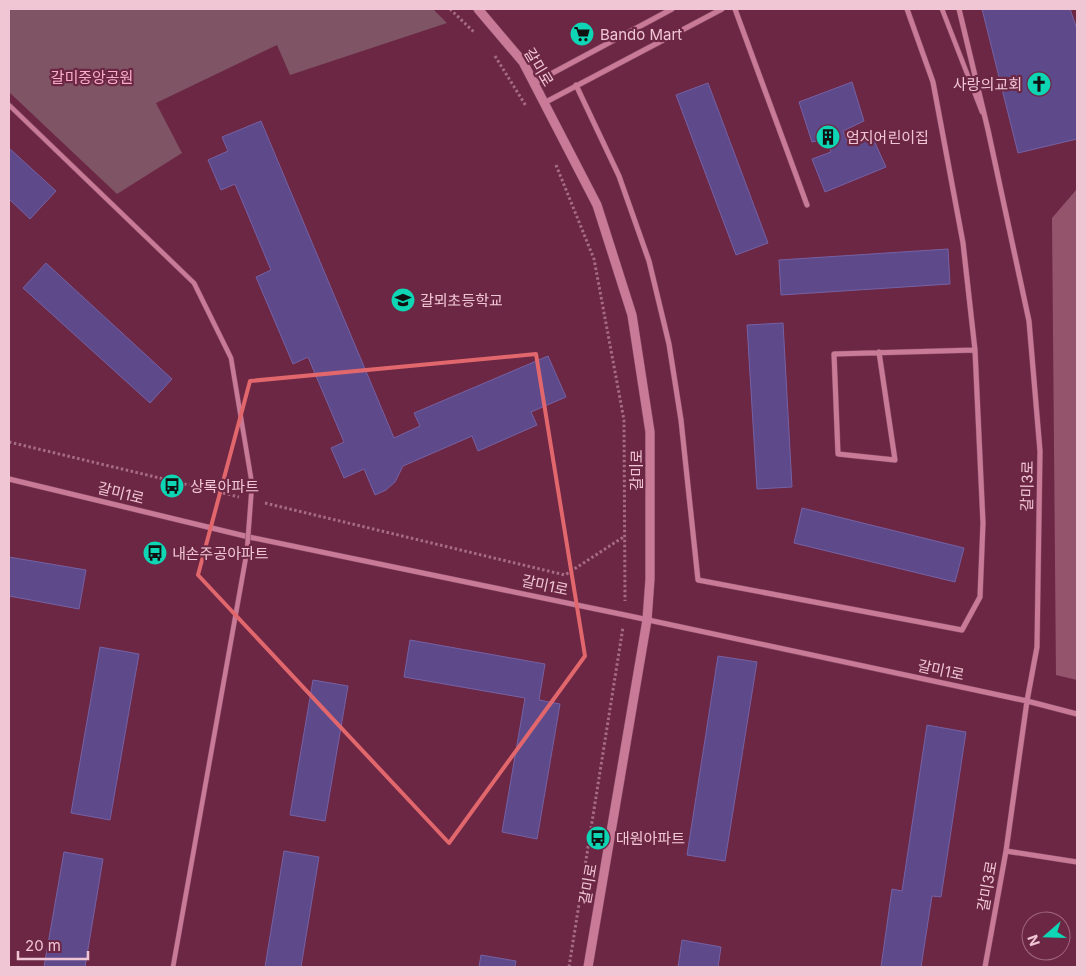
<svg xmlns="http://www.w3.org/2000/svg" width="1086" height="976" font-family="Inter,'Noto Sans KR',sans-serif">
<rect width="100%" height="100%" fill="#6c2744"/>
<path fill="#7f5464" d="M9,9H433L447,23L290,75L277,45L156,103L182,153L117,194L9,92Z"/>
<path fill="#94546c" d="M1077,189V680L1056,675L1052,218Z"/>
<path fill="#5e4a8b" stroke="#7561a4" d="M982,9H1070L1077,29V139L1018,153Z
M852,82L864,121L843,131L848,144L872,136L886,167L825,192L812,159L831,152L826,139L812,142L799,102Z
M708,83L768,243L736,255L676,95Z
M261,121L394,438L420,426L414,413L548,356L566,397L531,412L537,425L478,451L472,436L403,466L395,482L386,490L375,495L364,469L344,478L331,448L344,442L308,357L293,364L256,277L271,270L235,184L221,190L208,160L228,151L222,137Z
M9,148L56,191L30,219L9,199Z
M948,249L950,284L781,295L779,260Z
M46,263L172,379L150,403L23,288Z
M783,323L792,487L757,489L747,325Z
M802,508L964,548L955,582L794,543Z
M9,557L86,570L79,609L9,596Z
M410,640L545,664L539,700L560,704L537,839L502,832L525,698L404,677Z
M100,647L139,654L110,820L71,813Z
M718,656L757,662L725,861L687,855Z
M313,680L348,686L325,821L290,815Z
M927,725L966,732L941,897L932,896L921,967H881L892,889L902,891Z
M284,851L319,857L301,967H265Z
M64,852L103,859L85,967H44Z
M682,940L721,947L718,967H678Z
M481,955L516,961L515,967H479Z"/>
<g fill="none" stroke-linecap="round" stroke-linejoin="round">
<defs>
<path id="pedestrian" d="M942,9L982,112
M9,105L194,283L231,358L252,484
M173,967L247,551"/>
<path id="minor" d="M735,9L807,205
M907,9L933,82L963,243L975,350
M959,9L988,130L1029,321L1040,451L1037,647L1027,701L1006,851L985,967
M534,83L672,9
M576,85L619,176L649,261L669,344L681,420L698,580L962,630L980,597L983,523L975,350L834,354L838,454L895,460L879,352
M544,103L722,9
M9,479L249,537L625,615L1027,701L1077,714
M1006,851L1077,862"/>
<path id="tertiary" d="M478,9L523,62L597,205L632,315L650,432V579L647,620L588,967"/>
</defs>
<use href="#pedestrian" stroke="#854964" stroke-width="5.5"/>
<use href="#minor" stroke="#854964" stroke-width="6"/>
<use href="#tertiary" stroke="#854964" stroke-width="10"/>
<path stroke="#a66c83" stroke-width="3" stroke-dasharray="2.5 2.5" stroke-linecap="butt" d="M450,9L475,33
M495,56L526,106
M556,165L594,259L624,420L625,601
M9,442L239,497
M265,503L565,575L625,536
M569,967L623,627"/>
<use href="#pedestrian" stroke="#c87a97" stroke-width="4.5"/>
<use href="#minor" stroke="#c87a97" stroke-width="5"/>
<use href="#tertiary" stroke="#c87a97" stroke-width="9"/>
<defs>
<path id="pedestrian-bridge" d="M247,551L252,484"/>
</defs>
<use href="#pedestrian-bridge" stroke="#854964" stroke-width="5.5" stroke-linecap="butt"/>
<use href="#pedestrian-bridge" stroke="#c87a97" stroke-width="4.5"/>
</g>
<path fill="none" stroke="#e1676d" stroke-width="4" stroke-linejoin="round" d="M536,354L585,656L449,843L198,575L250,381Z"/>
<defs>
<symbol id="supermarket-disc" viewBox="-11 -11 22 22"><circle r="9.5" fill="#0ed5b4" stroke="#6c2744"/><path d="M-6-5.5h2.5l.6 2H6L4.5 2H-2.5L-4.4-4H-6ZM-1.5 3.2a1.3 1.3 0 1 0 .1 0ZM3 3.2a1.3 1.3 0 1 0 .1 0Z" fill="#111"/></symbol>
<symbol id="church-disc" viewBox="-11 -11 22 22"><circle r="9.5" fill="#0ed5b4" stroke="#6c2744"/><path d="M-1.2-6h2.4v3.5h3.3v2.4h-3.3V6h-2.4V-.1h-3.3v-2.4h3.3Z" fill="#111"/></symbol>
<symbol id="building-disc" viewBox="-11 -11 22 22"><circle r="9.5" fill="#0ed5b4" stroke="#6c2744"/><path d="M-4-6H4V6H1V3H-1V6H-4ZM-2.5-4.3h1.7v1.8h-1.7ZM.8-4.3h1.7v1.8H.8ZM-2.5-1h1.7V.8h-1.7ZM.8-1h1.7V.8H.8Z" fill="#111"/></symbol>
<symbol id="school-disc" viewBox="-11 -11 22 22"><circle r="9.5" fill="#0ed5b4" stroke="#6c2744"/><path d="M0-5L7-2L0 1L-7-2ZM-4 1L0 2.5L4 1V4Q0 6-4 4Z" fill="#111"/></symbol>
<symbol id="bus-disc" viewBox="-11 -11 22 22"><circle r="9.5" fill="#0ed5b4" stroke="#6c2744"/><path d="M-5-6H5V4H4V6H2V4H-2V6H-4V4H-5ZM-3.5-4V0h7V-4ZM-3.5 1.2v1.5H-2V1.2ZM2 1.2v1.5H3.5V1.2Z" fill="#111"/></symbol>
</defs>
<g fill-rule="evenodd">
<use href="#supermarket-disc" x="568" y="20" width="28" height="28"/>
<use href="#church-disc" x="1025" y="70" width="28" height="28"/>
<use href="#building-disc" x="814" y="123" width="28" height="28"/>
<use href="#school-disc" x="389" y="286" width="28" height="28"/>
<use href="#bus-disc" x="158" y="472" width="28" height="28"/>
<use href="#bus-disc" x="141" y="539" width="28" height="28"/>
<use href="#bus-disc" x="584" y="824" width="28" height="28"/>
</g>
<g text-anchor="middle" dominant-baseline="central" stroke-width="4.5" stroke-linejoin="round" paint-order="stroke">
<g font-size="15" fill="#f1c6d4" stroke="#6c2744" text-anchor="start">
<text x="600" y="34">Bando Mart</text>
<text x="1022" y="84" text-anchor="end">사랑의교회</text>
<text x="846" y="137">엄지어린이집</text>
<text x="420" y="300">갈뫼초등학교</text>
<text x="190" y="486">상록아파트</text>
<text x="172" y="553">내손주공아파트</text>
<text x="616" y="838">대원아파트</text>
</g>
<g font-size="15" fill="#f1c6d4" stroke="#6c2744">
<text transform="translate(539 67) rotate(59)">갈미로</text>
<text transform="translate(636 470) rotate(-90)">갈미로</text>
<text transform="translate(1027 486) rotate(-89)">갈미3로</text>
<text transform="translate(121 493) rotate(14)">갈미1로</text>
<text transform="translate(545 585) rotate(12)">갈미1로</text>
<text transform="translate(941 670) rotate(12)">갈미1로</text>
<text transform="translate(588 884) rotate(-80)">갈미로</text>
<text transform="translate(987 886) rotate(-80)">갈미3로</text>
</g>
<g font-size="15" fill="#fbaeca" stroke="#6c2744">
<text x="92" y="77">갈미중앙공원</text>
</g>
</g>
<rect width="1086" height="976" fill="none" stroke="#f1c6d4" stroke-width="20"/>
<g transform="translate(1046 936) rotate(250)"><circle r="24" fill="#6c2744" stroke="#a1677e"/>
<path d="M0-4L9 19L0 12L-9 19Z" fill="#0ed5b4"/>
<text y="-8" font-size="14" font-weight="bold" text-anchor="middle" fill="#f1c6d4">N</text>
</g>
<path d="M18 951v8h70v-8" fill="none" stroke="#f1c6d4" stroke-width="2.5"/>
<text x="25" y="951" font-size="15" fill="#f1c6d4" stroke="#6c2744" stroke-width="4" paint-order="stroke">20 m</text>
</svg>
